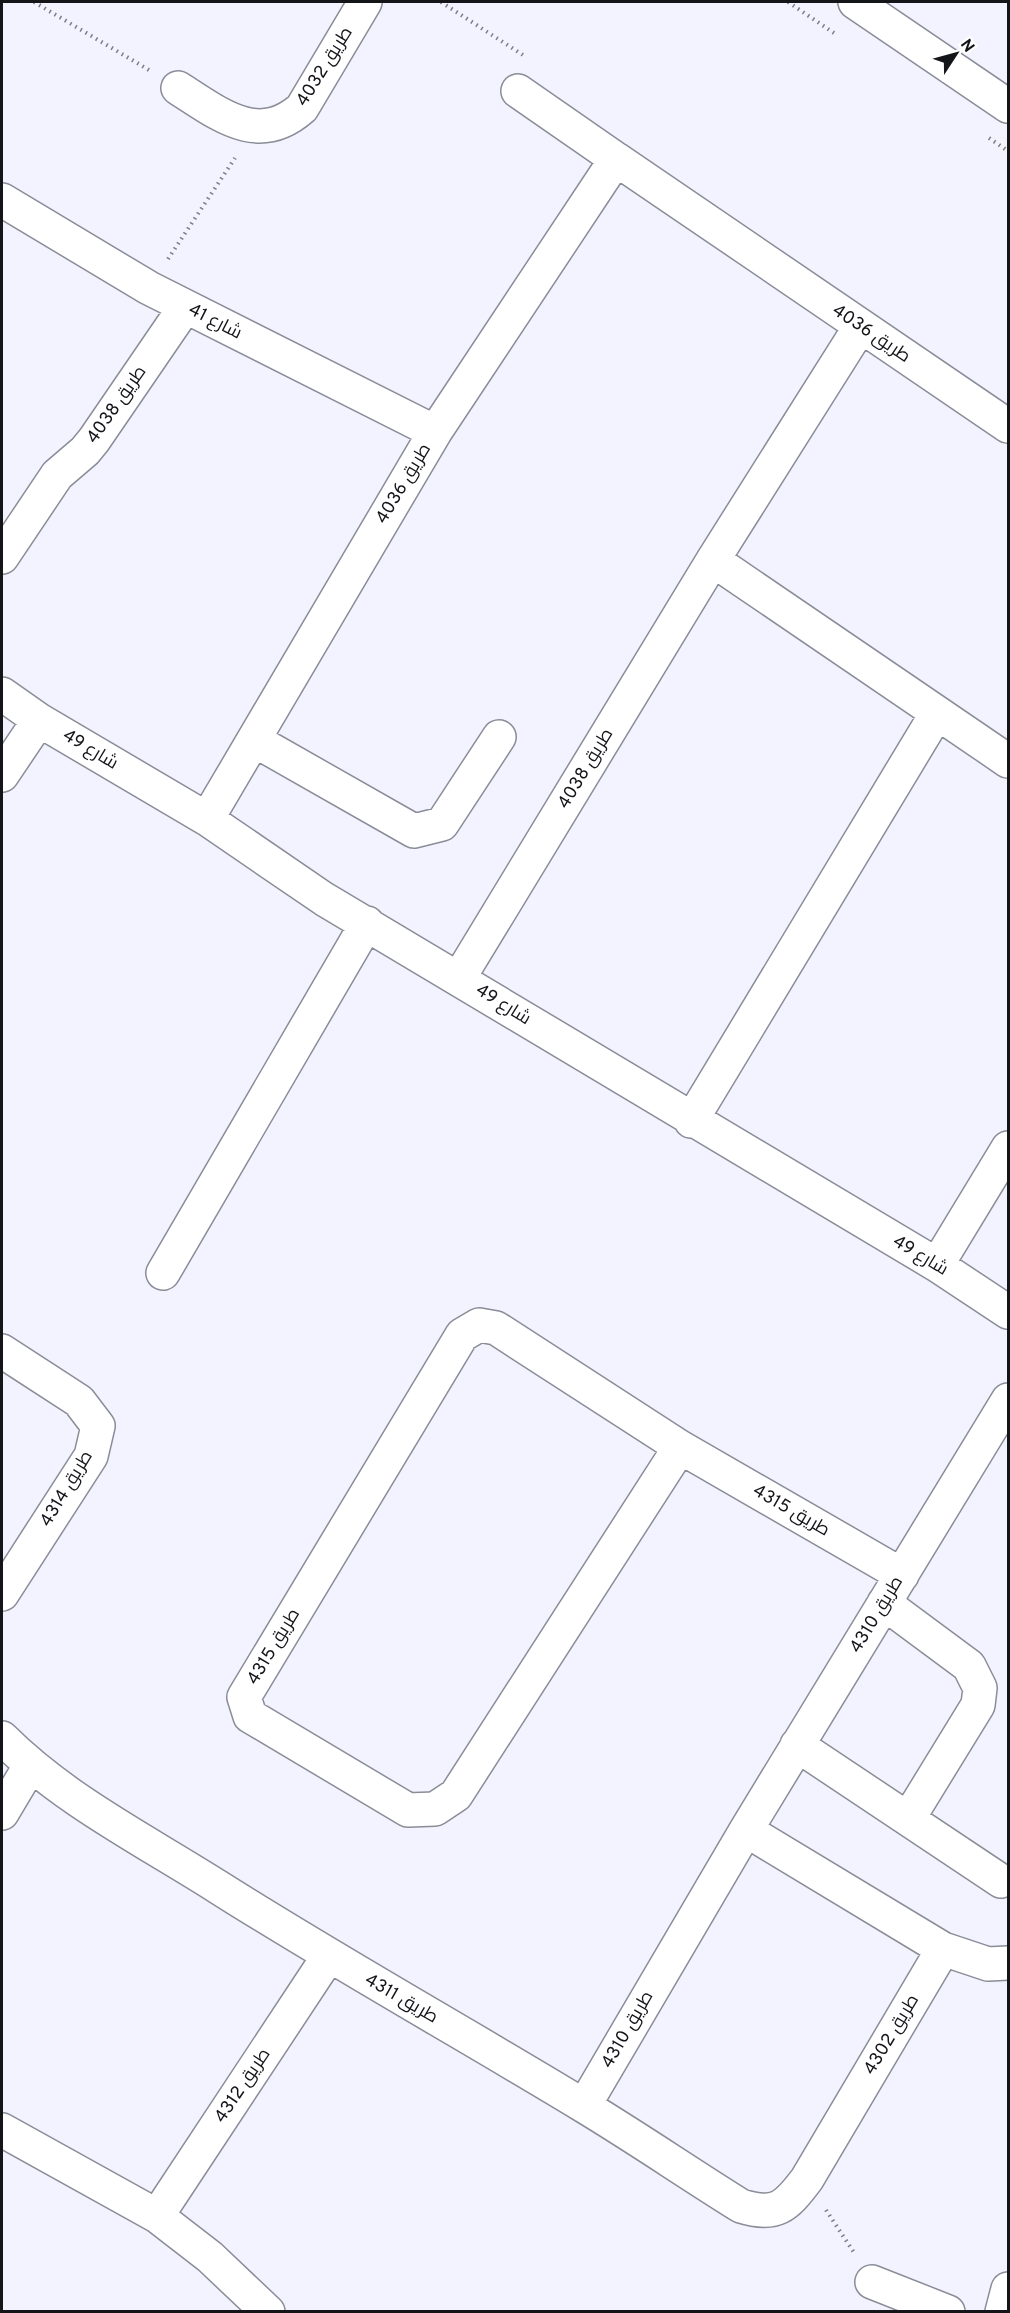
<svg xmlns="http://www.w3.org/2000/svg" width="1010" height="2313" font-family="Overpass,Cairo,sans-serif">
<rect width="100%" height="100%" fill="#f2f3fe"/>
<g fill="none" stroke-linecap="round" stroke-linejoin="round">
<defs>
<path id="minor" d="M178,88C219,114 258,147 302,108L365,2
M518,91L616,159
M2,200L149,288L435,432
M2,557L57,475L85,451L94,440L185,307
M713,560L1008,761
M2,694L39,720L207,819L324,899L937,1265L1008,1312
M254,740L414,831L442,824L499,737
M2,775L39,720
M207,819L435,432L616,159L1008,426
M459,978L713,560L860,327
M691,1121L937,713
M937,1265L1008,1148
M163,1273L367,923
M2,1351L79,1401L98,1426L91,1456L2,1594
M680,1447L456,1795L435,1809L408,1810L250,1716L244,1697L462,1335L479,1325L496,1328L680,1447L902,1575
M884,1603L969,1666L980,1688L978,1705L908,1819
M2,1738C64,1800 144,1840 218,1887C338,1963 462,2032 584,2106C637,2138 688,2173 741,2206C776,2217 786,2207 807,2179L943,1949L988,1964L1008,1963
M797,1745L1001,1881
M2,1813L30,1766
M746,1830L943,1949
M584,2106L746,1830L1008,1400
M2,2130L157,2216L210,2257L268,2312
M157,2216L328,1957
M872,2282L948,2312
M1002,2312L1008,2289"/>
<path id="major" d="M855,2L1008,106"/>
</defs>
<use href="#minor" stroke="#8a8c98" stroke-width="36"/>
<use href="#major" stroke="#8a8c98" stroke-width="36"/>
<path stroke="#7d7e85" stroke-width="4" stroke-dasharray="1.5 4.5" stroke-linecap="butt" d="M34,2L149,70
M441,2L523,55
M788,2L834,33
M989,138L1008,151
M168,259L235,158
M826,2210L855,2254"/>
<use href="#minor" stroke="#fff" stroke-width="33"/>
<use href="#major" stroke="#fff" stroke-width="33"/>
</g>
<g text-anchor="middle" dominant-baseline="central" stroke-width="6" stroke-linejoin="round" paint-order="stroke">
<g font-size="18" fill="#141519" stroke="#fff">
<text transform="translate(325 67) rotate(-58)">طريق 4032</text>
<text transform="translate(215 322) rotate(27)">شارع 41</text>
<text transform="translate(871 334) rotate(34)">طريق 4036</text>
<text transform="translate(117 405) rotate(-55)">طريق 4038</text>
<text transform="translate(404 484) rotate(-59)">طريق 4036</text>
<text transform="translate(90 750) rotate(31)">شارع 49</text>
<text transform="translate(586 769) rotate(-59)">طريق 4038</text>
<text transform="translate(503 1005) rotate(32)">شارع 49</text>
<text transform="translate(920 1256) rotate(31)">شارع 49</text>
<text transform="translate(67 1489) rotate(-59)">طريق 4314</text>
<text transform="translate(791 1511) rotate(30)">طريق 4315</text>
<text transform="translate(877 1615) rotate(-59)">طريق 4310</text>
<text transform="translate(274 1647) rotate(-59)">طريق 4315</text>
<text transform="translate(401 1999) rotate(30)">طريق 4311</text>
<text transform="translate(628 2030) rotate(-60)">طريق 4310</text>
<text transform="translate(892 2035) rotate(-59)">طريق 4302</text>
<text transform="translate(243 2086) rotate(-56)">طريق 4312</text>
</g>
</g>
<rect width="1010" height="2313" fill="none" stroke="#141519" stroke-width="6"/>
<g transform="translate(956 54) rotate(54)" stroke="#ffffff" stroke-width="4.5" paint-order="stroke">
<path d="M0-4.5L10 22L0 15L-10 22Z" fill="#141519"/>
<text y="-9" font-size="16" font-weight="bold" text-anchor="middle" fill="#141519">N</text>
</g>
</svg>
